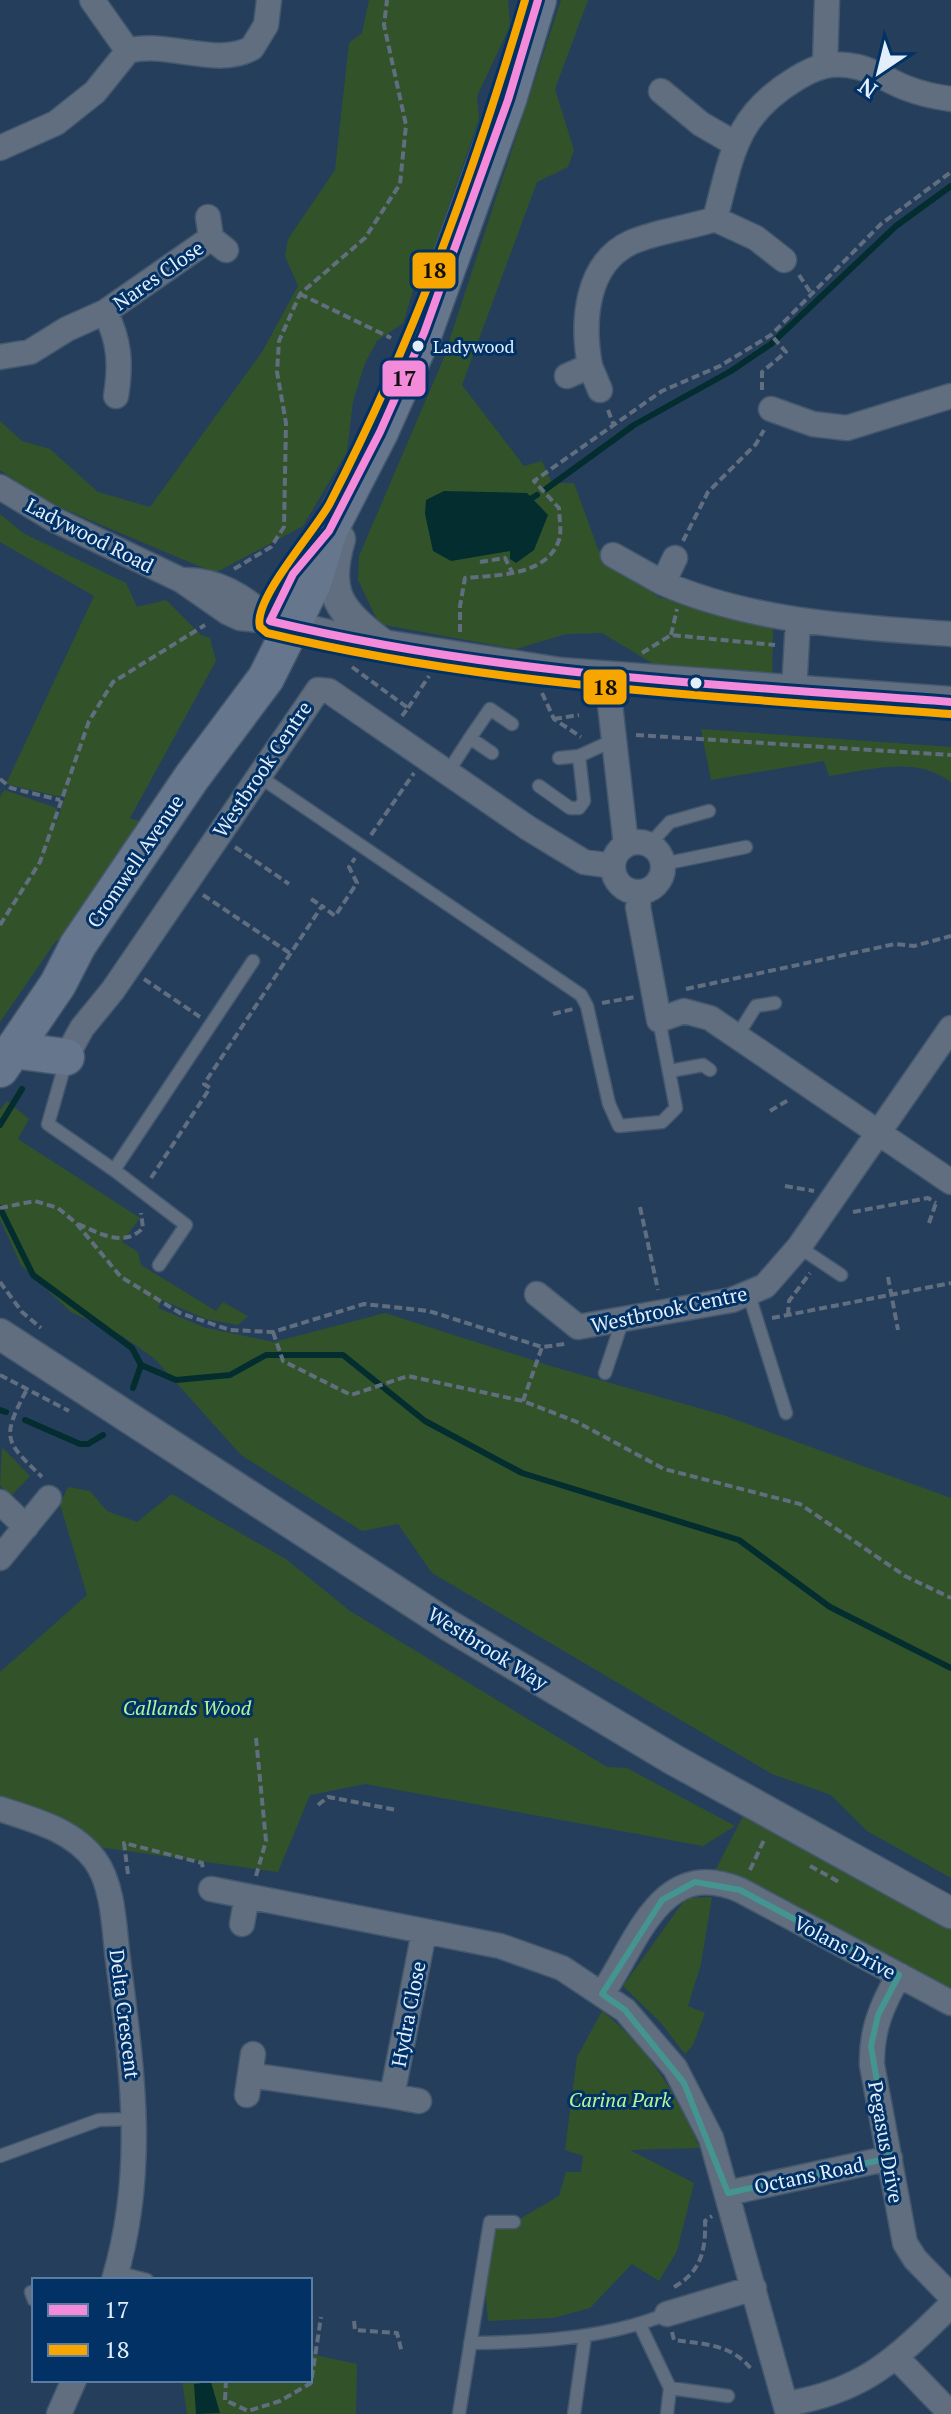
<svg xmlns="http://www.w3.org/2000/svg" width="951" height="2414" font-family="'PT Serif',serif">
<rect width="100%" height="100%" fill="#253e5c"/>
<path fill="#325329" d="M369,0H508L510,26L477,96L479,119L434,248L420,268L403,323L377,341L365,363L353,401L347,452L303,526L215,573L45,501L0,470V421L22,441L50,449L98,492L150,507L262,352L298,286L285,256L288,239L335,170L349,43L362,33Z
M561,0H588L555,89L574,150L568,167L537,182L462,385L524,466L542,461L552,483H574L598,549L658,597L773,627L772,682L655,665L602,633L566,634L516,649L379,624L358,580L359,556L443,360Z
M0,514L23,533L126,583L137,607L166,600L201,635L210,638L216,661L130,818L142,822L69,935L56,941L0,1022V797L4,790L57,808L55,827L67,790L61,797L6,784L94,596L0,542Z
M701,729L951,747V782C916,755 869,770 829,776L824,761L711,780Z
M7,1101L29,1119L18,1139L140,1218L122,1242L138,1252L141,1265L216,1311L223,1302L248,1316L238,1325L206,1319L162,1300L158,1308L206,1328L274,1342L385,1313L554,1367L723,1415L951,1498V1878L867,1831L831,1795L772,1774L432,1573L398,1524L362,1531L241,1455L155,1359L121,1335L71,1312L21,1265L0,1219V1110Z
M2,1447L30,1476L11,1496L0,1485Z
M68,1487L90,1491L107,1511L137,1522L172,1494L286,1559L350,1611L607,1767L627,1768L735,1826L703,1846L365,1784L310,1795L278,1872L63,1842L0,1809V1672L87,1595L60,1504Z
M745,1812L951,1917V2006L711,1879Z
M712,1897L701,1964L688,2006L705,2013L693,2045L685,2054L661,2023L623,1986L686,1898Z
M602,2011C648,2047 677,2095 700,2148L630,2150L694,2183L677,2251L659,2281L632,2264L590,2308L553,2318L488,2321L483,2261L490,2222H514L559,2196L566,2172H581L583,2156L565,2150L577,2057Z
M310,2354L357,2364L356,2414H187L182,2380H310Z"/>
<path fill="#032d2f" d="M444,491L527,493L548,515L534,550L516,563L510,559V551L451,561L433,551L425,514L426,500Z
M211,2382L220,2413L196,2414L194,2384Z"/>
<g fill="none" stroke-linecap="round" stroke-linejoin="round">
<path stroke="#032d2f" stroke-width="6" d="M546,489L634,425L731,371L771,344L896,226L951,186
M532,498L537,495
M0,1125L22,1089
M0,1208L33,1275L132,1348L141,1365L176,1380L230,1375L266,1355H343L425,1421L522,1473L739,1540L830,1607L951,1668
M133,1388L141,1365
M0,1410L6,1412
M25,1420L80,1444H88L103,1435"/>
<defs>
<path id="service" d="M470,738L490,709L512,724
M559,758L579,756
M448,772L470,738L492,753
M257,775L581,995L587,1006L609,1104L619,1126L662,1122L676,1108L659,1020
M539,786L570,808H579L584,801L579,756L612,741
M649,845L670,822L709,811
M663,864L746,847
M737,1036L756,1006L775,1003
M66,1061L48,1124L114,1170L253,961
M670,1071L703,1065L710,1070
M114,1170L186,1225L159,1265
M799,1247L841,1275
M749,1295L786,1413
M605,1373L623,1319
M0,2156L99,2120L135,2119
M116,2272L147,2280
M31,2292L34,2300
M640,2325L670,2388L667,2414
M470,2343C537,2342 604,2339 667,2314
M670,2388L728,2396
M459,2414L490,2222H514
M574,2414L585,2336"/>
<path id="minor" d="M92,0L128,51
M825,64L827,0
M661,91L701,124L734,143
M0,148L56,123L95,92L128,51C167,40 216,68 252,48L266,25L269,0
M208,217L211,238L226,250
M715,219C732,156 734,117 794,80C816,66 832,61 858,67C876,71 891,83 909,89C922,94 937,97 951,99
M105,312C120,341 121,365 116,396
M0,357L30,352L67,329L105,312L211,238
M590,366C582,323 585,263 632,242C658,231 688,228 715,219L756,238L784,260
M567,376L590,366L600,390
M771,409L813,424L847,428L951,396
M0,487L53,519L181,580L227,612L240,618L270,621
M613,555L663,583L675,558
M181,580C217,579 245,596 270,621
M663,583C752,622 855,627 951,634
M607,678L626,845
M794,691L798,620
M613 867a25 25 0 1 1 50 0a25 25 0 1 1-50 0Z
M640,892L638,907L659,1020L684,1011L710,1018L951,1182
M66,1057L82,1028L113,990L318,690L329,691L528,828L584,862L613,866
M537,1294L578,1327L732,1300L765,1286L799,1247L951,1028
M0,1502L26,1527
M0,1558L49,1498
M0,1809C34,1820 73,1830 95,1860C114,1886 114,1929 118,1960C132,2070 147,2170 114,2280
M211,1889L500,1946L562,1968L625,2010L675,2068L711,2138L788,2414
M242,1924L247,1896
M899,1975C882,2005 871,2030 872,2065L905,2243L915,2259L951,2296
M602,1994C638,1941 661,1856 740,1890L951,2003
M250,2075L392,2096L424,1932
M247,2095L253,2054
M392,2096L419,2101
M728,2193L890,2158
M667,2314L754,2288
M896,2357L951,2414
M786,2404C865,2391 896,2359 951,2305
M59,2414L74,2380"/>
<path id="tertiary" d="M340,539C324,593 339,611 381,643
M270,621L345,639L560,673L951,702
M0,1334L448,1625L674,1760L951,1913"/>
<path id="primary" d="M13,1050L66,1057
M0,1069L58,984L78,945L192,777L266,678L291,628L313,583L329,531L380,432L424,333L508,100L538,0"/>
</defs>
<use href="#service" stroke="#44586d" stroke-width="15"/>
<use href="#minor" stroke="#44586d" stroke-width="27"/>
<use href="#tertiary" stroke="#44586d" stroke-width="33"/>
<use href="#primary" stroke="#44586d" stroke-width="39"/>
<path stroke="#606e7f" stroke-width="4" stroke-dasharray="8 4" stroke-linecap="butt" d="M799,275L811,293
M300,294L391,338
M762,390V372L786,352L771,335
M608,410L614,426
M683,541L708,492L756,444L764,430
M480,562L505,558L512,572
M234,569L271,547L284,527L286,423L277,372L279,341L300,294L365,238L400,184L406,125L384,25L387,0
M460,632V606L465,578C497,575 547,576 559,540C562,531 559,517 559,508L534,481L662,391L720,366L771,335L881,224L951,172
M671,635L677,609
M642,653L671,635L775,645
M352,667L408,708L402,716
M542,693L554,719L581,737
M408,708L429,676
M554,719L579,715
M636,735L951,755
M0,779L11,788L60,800
M371,835L414,773
M235,847L289,884
M203,895L291,954
M311,899L322,906
M0,925L40,862L89,721L113,682L205,625
M144,979L200,1017
M686,989L895,944L914,946L951,936
M602,1003L635,997
M553,1014L573,1009
M770,1111L790,1099
M151,1178L210,1088L204,1084L322,906L335,916L357,883L349,867L355,858
M785,1186L814,1191
M640,1207L658,1290
M0,1208L35,1201L58,1208L76,1223L121,1277L180,1313L230,1330L273,1332L364,1304L429,1311L542,1347L565,1344
M853,1212L928,1198L936,1203
M929,1223L936,1203
M78,1224C99,1233 124,1248 143,1228L141,1213
M888,1277L898,1330
M0,1282L22,1312L41,1328
M788,1315L789,1301L810,1273
M772,1318L951,1283
M273,1332L283,1361L351,1395L408,1376L523,1401L577,1422L664,1469L800,1504L905,1576L951,1598
M0,1375L69,1411
M26,1391C1,1439 5,1441 42,1477
M523,1401L542,1347
M256,1738L266,1841L256,1876
M318,1805L328,1797L397,1810
M810,1866L841,1883
M750,1870L765,1838
M128,1874L124,1843L202,1863L203,1870
M674,2287C701,2272 706,2250 705,2221L712,2216
M354,2321L355,2330L397,2333L402,2353
M672,2332L674,2340C704,2344 732,2344 752,2370
M226,2380L225,2400L248,2411L280,2401L311,2383L321,2317"/>
<use href="#service" stroke="#606e80" stroke-width="12"/>
<use href="#minor" stroke="#606e80" stroke-width="24"/>
<use href="#tertiary" stroke="#606e80" stroke-width="30"/>
<use href="#primary" stroke="#66768c" stroke-width="36"/>
<defs>
<path id="bus-1" d="M538,0L508,100L424,333L380,432L329,531L293,574L270,621C494,675 722,685 951,702"/>
<path id="bus-2" d="M525,0C474,173 413,342 330,503C316,530 252,600 260,627L267,633C493,687 720,697 950,714"/>
</defs>
<use href="#bus-1" stroke="#023166" stroke-width="14"/>
<use href="#bus-2" stroke="#023166" stroke-width="14"/>
<use href="#bus-1" stroke="#f48ada" stroke-width="8"/>
<use href="#bus-2" stroke="#f7a600" stroke-width="8"/>
</g>
<path fill="none" stroke="#449491" stroke-width="6" stroke-linejoin="round" d="M695,1882L740,1890L899,1975L878,2015L871,2046L890,2158L728,2193L684,2083L625,2010L602,1994L662,1900Z"/>
<g fill="#e3eefb" stroke="#023166" stroke-width="3">
<circle cx="418" cy="346" r="7"/>
<circle cx="696" cy="683" r="7"/>
</g>
<g text-anchor="middle" dominant-baseline="central" stroke-width="6" stroke-linejoin="round" paint-order="stroke">
<g font-size="18" fill="#e3eefb" stroke="#023166" text-anchor="start">
<text x="433" y="346">Ladywood</text>
</g>
<g font-size="20" fill="#e3eefb" stroke="#023166">
<text transform="translate(158 275) rotate(-35)">Nares Close</text>
<text transform="translate(90 535) rotate(27)">Ladywood Road</text>
<text transform="translate(262 769) rotate(-56)">Westbrook Centre</text>
<text transform="translate(135 861) rotate(-56)">Cromwell Avenue</text>
<text transform="translate(669 1309) rotate(-12)">Westbrook Centre</text>
<text transform="translate(488 1648) rotate(32)">Westbrook Way</text>
<text transform="translate(845 1947) rotate(28)">Volans Drive</text>
<text transform="translate(125 2014) rotate(83)">Delta Crescent</text>
<text transform="translate(408 2014) rotate(-79)">Hydra Close</text>
<text transform="translate(886 2142) rotate(80)">Pegasus Drive</text>
<text transform="translate(809 2175) rotate(-12)">Octans Road</text>
</g>
<g font-size="20" font-style="italic" fill="#b5f693" stroke="#023166">
<text x="187" y="1707">Callands Wood</text>
<text x="620" y="2099">Carina Park</text>
</g>
</g>
<g stroke="#023166" stroke-width="3">
<rect x="411" y="251" width="46" height="39" rx="8" fill="#f7a600"/>
<rect x="381" y="359" width="46" height="39" rx="8" fill="#f48ada"/>
<rect x="582" y="668" width="46" height="38" rx="8" fill="#f7a600"/>
</g>
<g font-size="22" text-anchor="middle" font-weight="bold" fill="#111">
<text x="434" y="278">18</text>
<text x="404" y="386">17</text>
<text x="605" y="695">18</text>
</g>
<rect x="32" y="2278" width="280" height="104" fill="#023166" stroke="#5c7da2" stroke-width="2"/>
<rect x="48" y="2304" width="40" height="12" fill="#f48ada" stroke="#5c7da2" stroke-width="2"/>
<text x="104" y="2318" font-size="24" fill="#e3eefb">17</text>
<rect x="48" y="2344" width="40" height="12" fill="#f7a600" stroke="#5c7da2" stroke-width="2"/>
<text x="104" y="2358" font-size="24" fill="#e3eefb">18</text>
<g transform="translate(879 72) rotate(215)" stroke="#023166" stroke-width="6" paint-order="stroke">
<path d="M0-6L14 30L0 20L-14 30Z" fill="#e3eefb"/>
<text y="-12" font-size="22" font-weight="bold" text-anchor="middle" fill="#e3eefb">N</text>
</g>
</svg>
